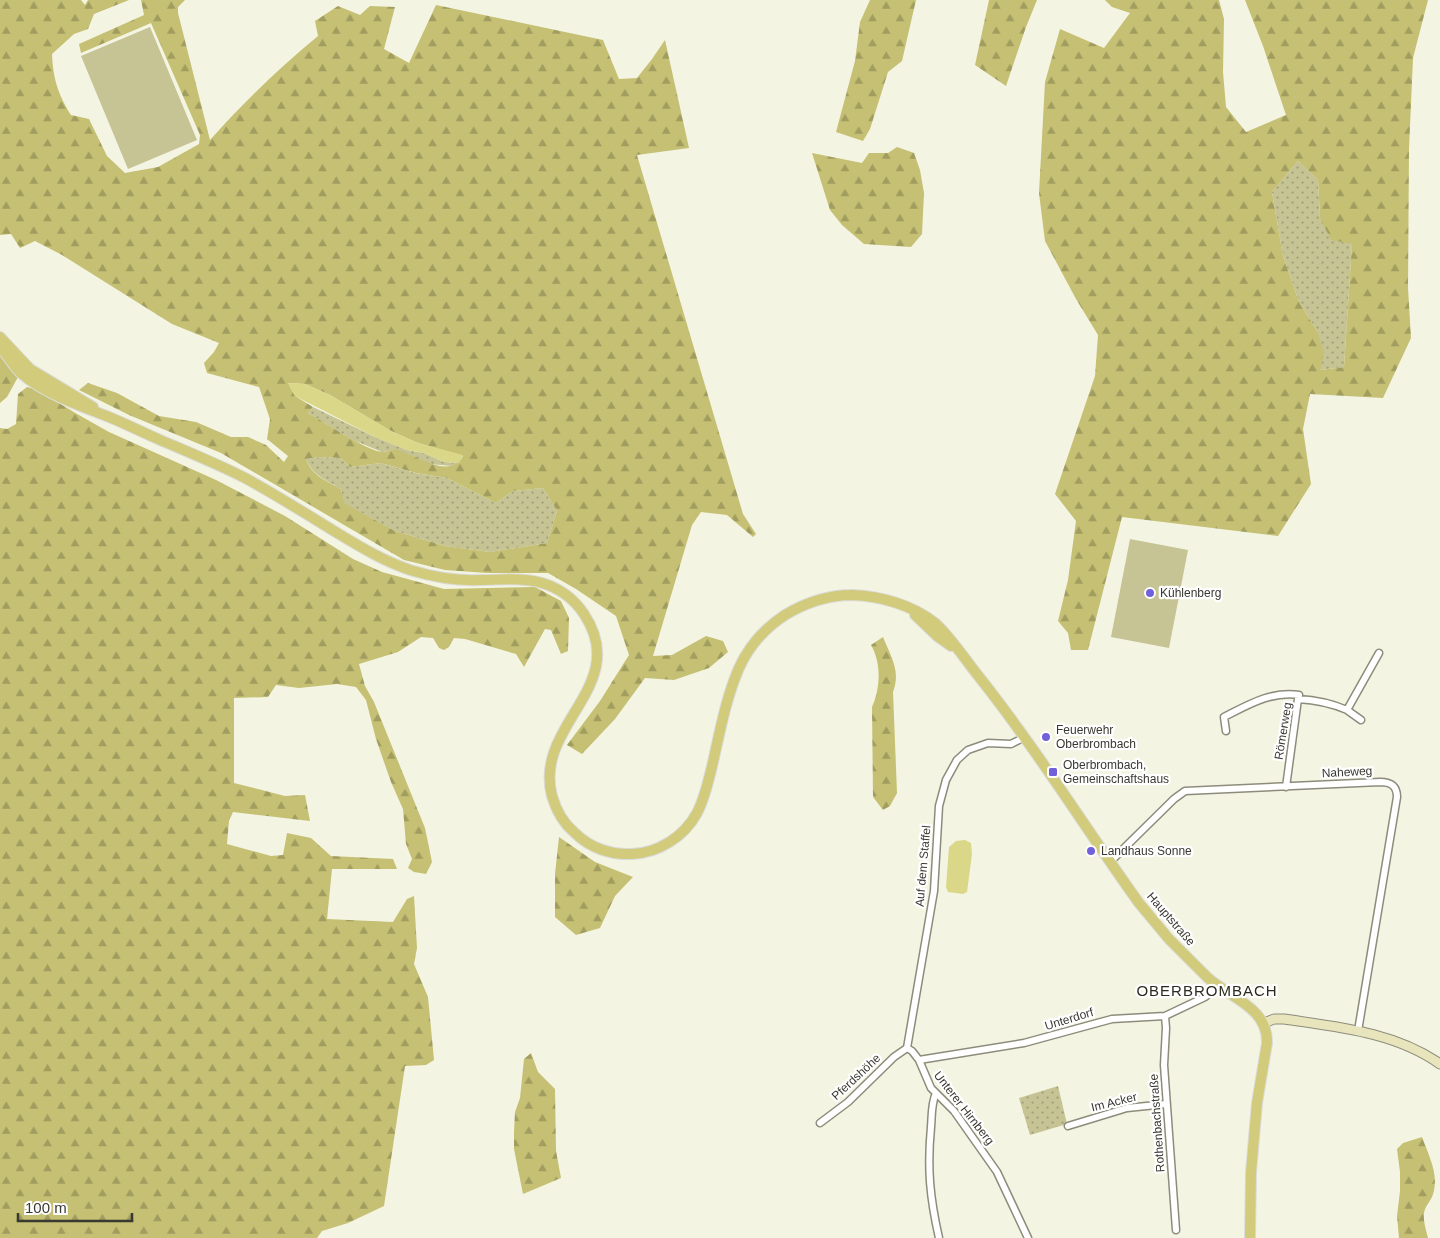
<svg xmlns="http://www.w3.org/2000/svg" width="1440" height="1238" font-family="Arial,sans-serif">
<defs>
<pattern id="green-dots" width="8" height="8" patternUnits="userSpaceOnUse" patternTransform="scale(1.25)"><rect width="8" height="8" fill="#c6c394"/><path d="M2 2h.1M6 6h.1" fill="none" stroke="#a29f79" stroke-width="1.8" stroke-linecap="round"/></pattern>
<pattern id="forest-firs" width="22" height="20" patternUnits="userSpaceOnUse" patternTransform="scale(1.25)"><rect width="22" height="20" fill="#c5c073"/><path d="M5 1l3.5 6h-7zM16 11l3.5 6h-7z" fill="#a19d5f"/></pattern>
</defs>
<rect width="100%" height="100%" fill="#f4f4e2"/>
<path fill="url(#green-dots)" d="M1298,161L1318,180L1320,218L1352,244L1344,367L1320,370L1317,331L1299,302L1283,256L1272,192Z
M313,407L375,437L407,450L424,453L444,462L459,463L452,466L429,464L396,450L382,452L353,440L308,413Z
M320,457L341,458L350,467L381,463L415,473L447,478L496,503L513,491L543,488L557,511L547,543L490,552L445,546L395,531L343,503L341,489C326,480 313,476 306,459Z
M1058,1086L1067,1124L1030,1135L1019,1098Z"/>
<path fill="url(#forest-firs)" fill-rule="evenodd" d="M0,0H81L85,5L88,0H129L94,14L88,29L74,34L52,54C53,79 58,94 71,115L89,119L107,156L125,173L158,167L199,144L200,135L151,23L81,53L79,44L144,15L141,0H185L178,7V13L210,140C244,102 279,68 318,36L315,21L338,6L360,15L370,6L395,7L384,49L409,63L436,5L603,40L619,79L637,78L652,59L665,40L689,148L637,155L743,514L756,534L753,537L727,515L701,512L692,525L653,656L672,655L706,636L723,641L728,652L709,668L674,680L645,678L615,719L582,754L567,745L600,701L629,655L616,616L576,589L548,573H487L445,570L404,560L221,453L129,415L79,390L88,383L117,393L159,416L196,422L231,437H248L266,445L284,462L288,456L267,439L270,419L259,387L207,373L204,363L214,352L219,343L172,324L62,255L35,241L20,248L11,234L0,235ZM288,383L305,384L330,395L391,431L418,443L463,456C450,480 417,456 398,450C393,449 388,452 383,452C366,451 325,422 308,413L313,407L295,396ZM320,457L341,458L350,467L381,463L416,473L447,478L496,503L513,491L543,488L557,511L547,543L490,552L445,546L395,531L344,503L341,489C327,481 312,476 306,459Z
M870,0H916L902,61L888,72L870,129L863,141L836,132L855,61L860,22Z
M989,0H1037L1026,27L1006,86L975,65Z
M1105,0H1219L1224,19L1223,72L1226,107L1246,132L1286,115L1263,46L1245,0H1428L1413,58L1409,149L1408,288L1411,338L1383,398L1310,394L1303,429L1311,484L1278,536L1122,517L1088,650H1071L1068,633L1058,621L1068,580L1076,521L1055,494L1095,376L1098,335L1076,299L1045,241L1039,193L1045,82L1060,29L1104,48L1130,13L1112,7ZM1298,161L1318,180L1320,218L1331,240L1352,244L1344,367L1320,370L1324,353L1317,331L1299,302L1283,256L1272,192Z
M897,147L914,153L920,170L924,193L922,234L911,247L864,244L842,225L830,210L812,153L862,163L869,153H888Z
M0,355L18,377L7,397L0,403Z
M27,387L36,389L77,414L109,432L216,480L285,516L353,559L382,572L444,589L535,587L561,601L569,618L568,651L561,654L551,630L545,629L524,667L516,654L465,639L454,638L449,647L444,650L439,648L433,638L421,637L398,652L359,664L365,686L374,702L425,828L432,862L426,874L414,872L408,868L412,859L406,844L403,809L391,782L376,739L366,700L356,687L337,684L299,688L276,685L268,697L234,698V783L285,796L305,795L310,821L233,812L229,821L227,844L271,856L283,855L287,833L311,838L331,856L393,859L397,869H332L327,919L393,922L407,899L414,896L417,948L414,964L428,997L434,1060L426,1065L405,1066L384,1206L348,1223L322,1231L317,1238H0V428L7,429L16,424L18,394Z
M883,637C891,657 901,671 893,692L897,793L890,806L883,810L873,797L872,707C880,689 882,664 871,645Z
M559,837L595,862L633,877L615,896L600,928L576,935L555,917V874Z
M531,1053L538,1072L555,1089L556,1151L561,1178L523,1194L514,1149V1132L515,1112L520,1098L524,1059Z
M1422,1137C1428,1154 1438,1172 1434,1190C1433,1197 1429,1202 1426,1207C1421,1216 1426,1229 1428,1238H1399L1397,1216L1400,1191V1172L1397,1149L1403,1143Z"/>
<path fill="#c6c394" d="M150,27L197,140L128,169L81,56Z
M1130,539L1188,550L1169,648L1111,637Z"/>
<path fill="#dbd789" d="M288,383L305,384L330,395L391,431L418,443L463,455L459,463L444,462L424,453L407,450L375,437L295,396Z
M965,840L971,843L972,854L967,892L963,894L948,892L946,887L949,847L956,841Z"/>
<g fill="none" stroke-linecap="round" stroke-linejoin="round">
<defs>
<path id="street" d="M1347,710L1361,720
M1226,731L1224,717C1248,705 1270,691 1299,695L1298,699
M1286,787L1298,699C1316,700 1331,703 1347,710L1379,653
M1110,862L1174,799L1185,791L1380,782C1391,782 1397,786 1397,797L1358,1031
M1165,1016L1166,1028L1164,1065L1176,1230
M907,1048L934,891L939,806L946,780L957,760L968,750L988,743L1011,744L1023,738
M907,1048L912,1051L919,1060L931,1088L954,1111L997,1172L1028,1238
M919,1060L1024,1043L1112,1019L1165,1016L1205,997L1218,986
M936,1093C931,1104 932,1116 931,1127C927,1169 930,1198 939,1238
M820,1123L848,1102L894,1057L907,1048
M1068,1126L1127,1108L1166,1104"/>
<path id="secondary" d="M1264,1023L1274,1019H1284C1337,1027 1395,1032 1440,1064"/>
<path id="primary" d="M0,337L30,369L93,407
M0,346C7,355 13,366 22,374C45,394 81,406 109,417C126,424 142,432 158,439C188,452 218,464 247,479C278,496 308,515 339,534C362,548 384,561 410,570C433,577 456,581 480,580C501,580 522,577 542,583C559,588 574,599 584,614C632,686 533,725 552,796C556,810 563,823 575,833C590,848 611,855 632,854C658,853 684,837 697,813C705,798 709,779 713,762C720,731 726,698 739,668C749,646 765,628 785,615C805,603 829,595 852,595C881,596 912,605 935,623C951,637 966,661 980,678C1037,750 1086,829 1139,903L1169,939L1208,978C1231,998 1268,1008 1267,1043L1257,1103L1251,1172L1250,1238
M915,615L937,636L951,646"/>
</defs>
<use href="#street" stroke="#8d8c7c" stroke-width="9"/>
<use href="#secondary" stroke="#8d8c7c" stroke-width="11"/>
<use href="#primary" stroke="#dbdbda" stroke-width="12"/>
<use href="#street" stroke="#fff" stroke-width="6"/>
<use href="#secondary" stroke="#e8e5bd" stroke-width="9"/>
<use href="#primary" stroke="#d1cb7b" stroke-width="10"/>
</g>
<g fill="#7160db" stroke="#fff" stroke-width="2">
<circle cx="1150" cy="593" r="5"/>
<circle cx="1046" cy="737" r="5"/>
<rect x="1048" y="767" width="10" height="10" rx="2.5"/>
<circle cx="1091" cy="851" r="5"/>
</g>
<g text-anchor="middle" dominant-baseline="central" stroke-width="4.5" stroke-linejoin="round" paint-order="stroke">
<g font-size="12" fill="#393831" stroke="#fff" text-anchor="start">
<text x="1160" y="593">Kühlenberg</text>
<text x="1056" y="730">Feuerwehr<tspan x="1056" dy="14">Oberbrombach</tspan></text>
<text x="1063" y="765">Oberbrombach,<tspan x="1063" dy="14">Gemeinschaftshaus</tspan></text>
<text x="1101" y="851">Landhaus Sonne</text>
</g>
<g font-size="12" fill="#393831" stroke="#fff">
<text transform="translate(1283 731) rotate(-81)">Römerweg</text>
<text transform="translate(1347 772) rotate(-3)">Naheweg</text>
<text transform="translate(923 866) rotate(-85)">Auf dem Staffel</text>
<text transform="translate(1171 919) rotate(49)">Hauptstraße</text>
<text transform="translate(1069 1019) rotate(-17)">Unterdorf</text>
<text transform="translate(856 1077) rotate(-43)">Pferdshöhe</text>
<text transform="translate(1114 1102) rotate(-14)">Im Acker</text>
<text transform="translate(964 1108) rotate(52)">Unterer Hirnberg</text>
<text transform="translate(1157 1123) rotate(-94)">Rothenbachstraße</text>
</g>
<g font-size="15" letter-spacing="1" fill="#2b2a1d" stroke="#fff">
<text x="1207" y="990">OBERBROMBACH</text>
</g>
</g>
<path d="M18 1213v8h114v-8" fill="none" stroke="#393831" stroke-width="2.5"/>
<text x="25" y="1213" font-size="15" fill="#393831" stroke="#ffffff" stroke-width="4" paint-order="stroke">100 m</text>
</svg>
